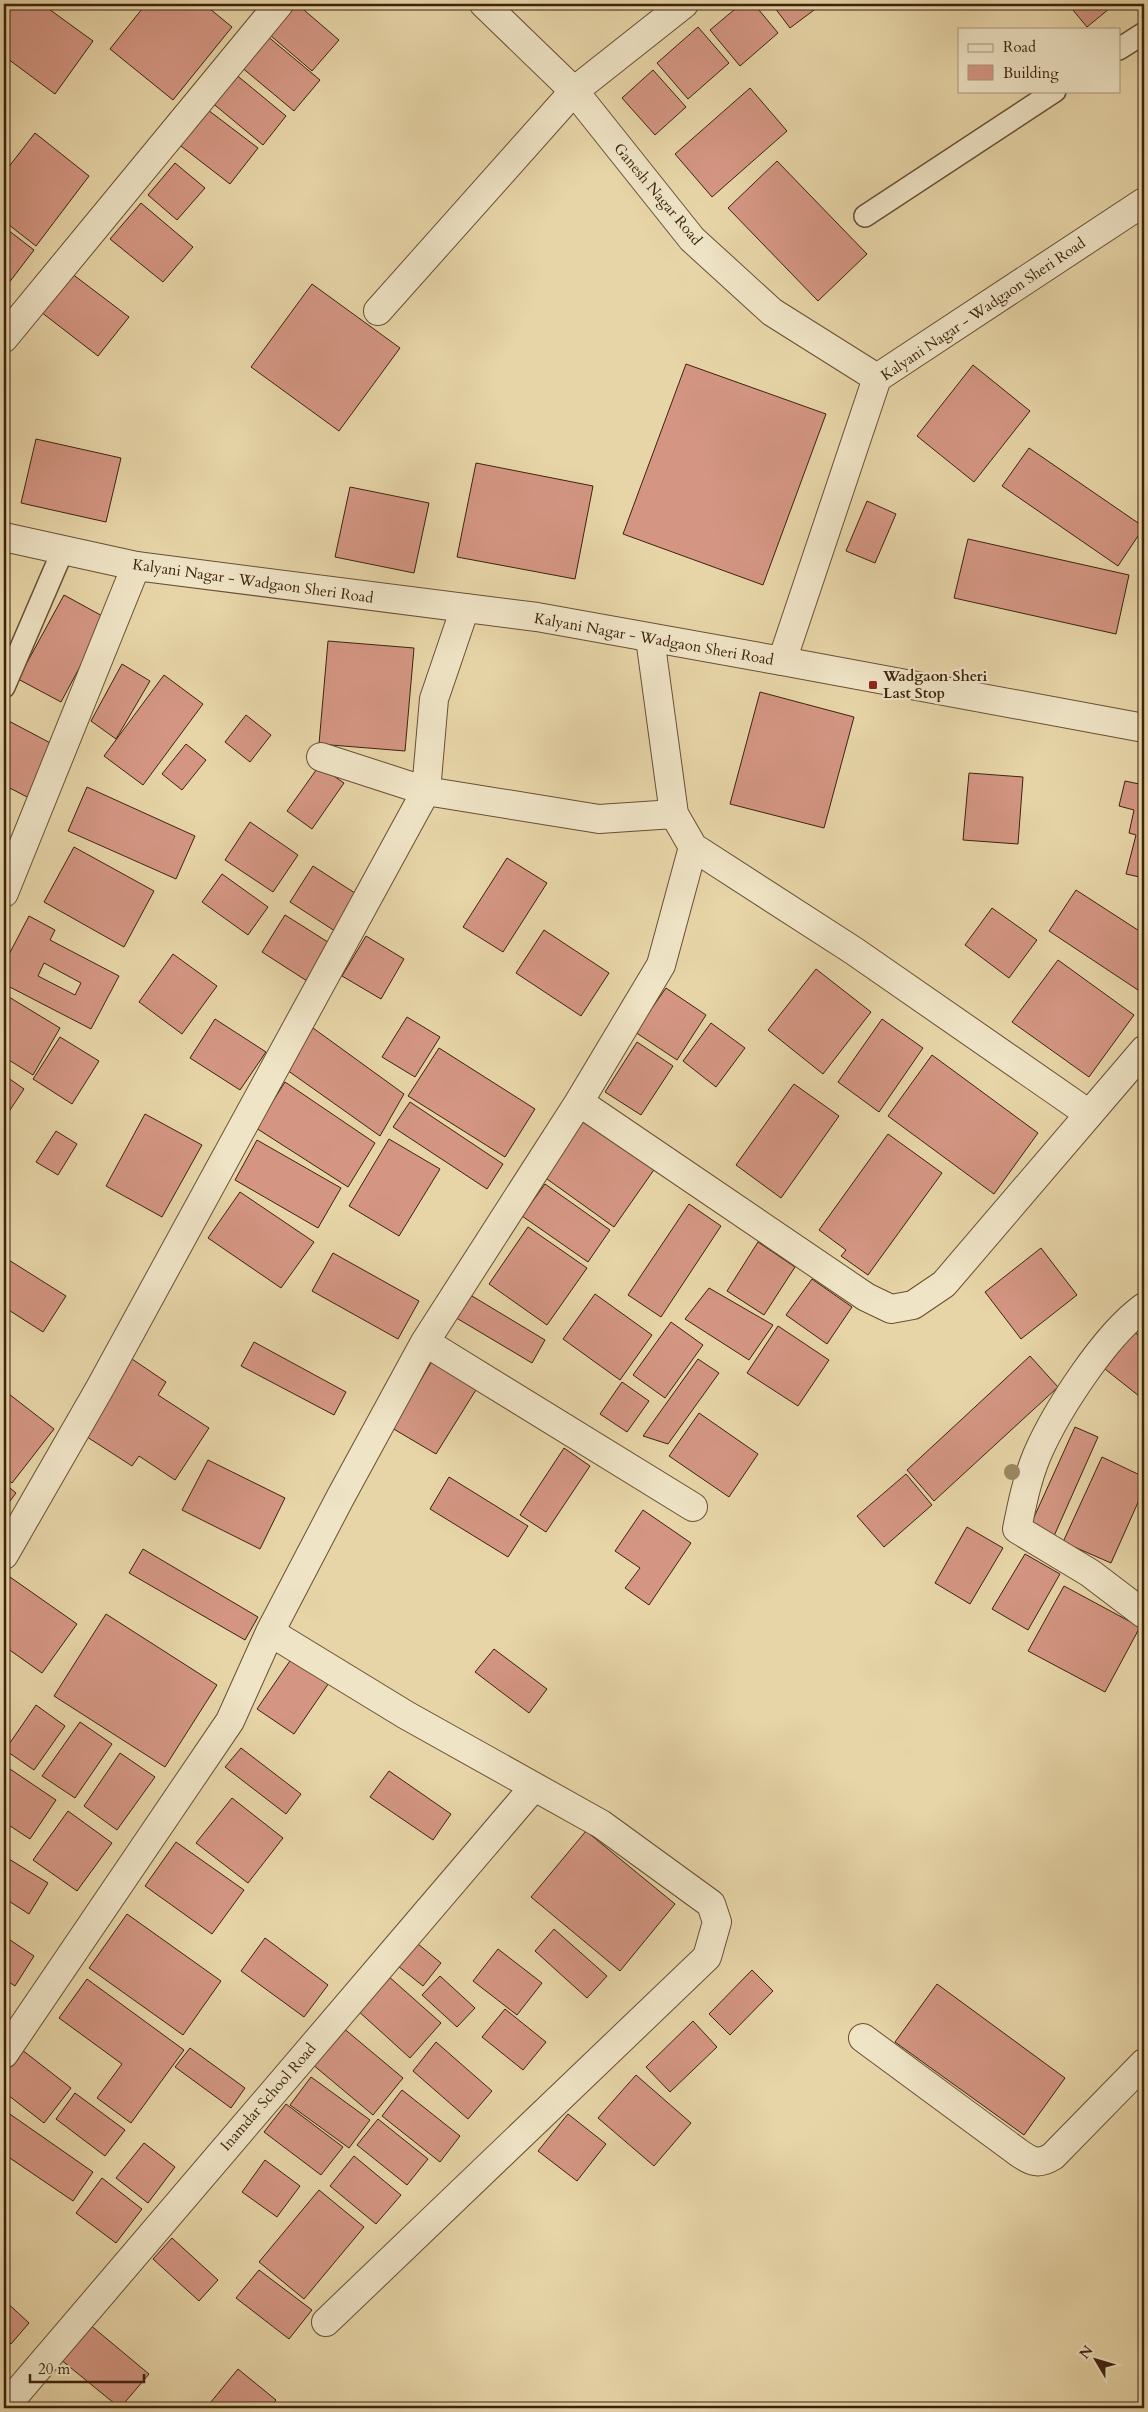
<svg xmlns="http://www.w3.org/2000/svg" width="1148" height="2412" font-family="Cardo,serif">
<rect width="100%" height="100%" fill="#e7d5a8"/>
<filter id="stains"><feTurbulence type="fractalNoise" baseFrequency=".004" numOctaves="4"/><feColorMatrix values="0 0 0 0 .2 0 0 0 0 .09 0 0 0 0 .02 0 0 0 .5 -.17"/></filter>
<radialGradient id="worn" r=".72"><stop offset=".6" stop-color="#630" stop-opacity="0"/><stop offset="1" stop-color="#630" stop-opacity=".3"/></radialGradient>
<path fill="#d49683" stroke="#3c230c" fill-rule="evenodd" d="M4,4H42L93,41L55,94L4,56Z
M146,4H204L232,27L173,100L110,49Z
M297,4L339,40L312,71L270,35Z
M741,4H754L778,33L740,66L710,30Z
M772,4H822L790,28Z
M1068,4H1115L1087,27Z
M698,27L729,63L688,99L657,63Z
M266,35L320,80L294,111L240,66Z
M653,70L686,107L655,135L622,98Z
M234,73L286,116L263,145L210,101Z
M750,88L787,131L712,197L675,154Z
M204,107L258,148L230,184L177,143Z
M35,133L89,176L36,246L4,221V173Z
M777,161L867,254L818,301L728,208Z
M175,163L205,188L177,220L148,195Z
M141,203L193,247L163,282L110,239Z
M4,227L34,250L5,288L4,287Z
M71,273L129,317L98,356L41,312Z
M312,284L400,348L339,431L251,367Z
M686,364L826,414L763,585L623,534Z
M973,365L1030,411L974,482L917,436Z
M36,439L121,458L106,522L21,503Z
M1029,448L1144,527L1118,566L1002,486Z
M476,463L593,486L575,579L457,557Z
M350,487L429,503L414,573L335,557Z
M867,501L896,514L875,563L846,551Z
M968,539L1129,575L1116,634L954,598Z
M64,595L106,618L61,702L18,679Z
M328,641L414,648L405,751L319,744Z
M122,664L150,681L116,739L91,721Z
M164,675L203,704L143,785L104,756Z
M760,692L854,717L824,828L730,804Z
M246,715L271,735L250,762L225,742Z
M5,719L58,747L31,799L4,785Z
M186,744L206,760L182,790L162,774Z
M319,766L344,783L312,829L287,811Z
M969,773L1023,777L1018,844L963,840Z
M1125,781L1144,785V878L1126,874L1136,835L1129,833L1134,810L1119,806Z
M87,787L195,836L176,879L68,831Z
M250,822L298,855L273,892L225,860Z
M74,847L154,891L124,947L44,902Z
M507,858L547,883L503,952L463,927Z
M313,866L361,897L338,933L290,902Z
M222,874L268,907L248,935L202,902Z
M1076,890L1144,934V994L1049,931Z
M992,908L1037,940L1009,978L965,945Z
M285,915L331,944L307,981L262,952Z
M29,916L55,930L50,940L119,976L91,1029L4,984V964ZM44,963L81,983L75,995L38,976Z
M544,930L609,973L581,1016L516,973Z
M366,936L404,959L381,999L342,976Z
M173,954L217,986L182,1034L139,1002Z
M1058,960L1134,1015L1089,1077L1012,1022Z
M816,969L871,1012L823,1074L768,1030Z
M666,988L706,1015L677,1060L635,1032Z
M4,994L60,1028L33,1075L4,1057Z
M407,1017L440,1037L415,1077L382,1057Z
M215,1019L266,1052L240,1090L190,1058Z
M882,1019L923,1048L879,1112L838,1082Z
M711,1023L745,1048L716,1087L683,1061Z
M313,1028L404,1094L380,1136L287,1070Z
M60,1037L99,1061L72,1104L33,1079Z
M637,1042L673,1066L641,1115L605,1092Z
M439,1048L535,1109L505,1157L408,1096Z
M932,1055L1038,1133L994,1194L888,1116Z
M4,1075L24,1089L4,1119Z
M285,1082L375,1143L348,1187L256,1128Z
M794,1084L839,1116L781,1198L736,1165Z
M410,1102L503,1164L487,1189L393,1127Z
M585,1112L658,1164L614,1227L540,1174Z
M145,1114L202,1145L162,1217L106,1186Z
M56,1131L77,1144L58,1175L36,1162Z
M888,1134L942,1173L868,1275L841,1256L846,1250L819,1230Z
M389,1139L440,1169L399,1236L349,1206Z
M257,1140L341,1188L318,1228L235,1180Z
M545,1184L610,1230L588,1262L522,1216Z
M240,1192L314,1242L281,1288L208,1238Z
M689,1204L721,1226L661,1317L628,1295Z
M528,1227L587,1268L547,1325L489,1284Z
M758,1242L795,1267L764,1315L727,1291Z
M1041,1248L1077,1295L1021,1339L985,1292Z
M333,1253L419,1301L398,1339L312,1291Z
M4,1257L66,1296L43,1332L4,1307Z
M812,1279L852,1307L827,1344L786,1315Z
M709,1288L773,1325L749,1360L685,1319Z
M467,1293L545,1340L532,1363L453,1316Z
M595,1294L652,1335L620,1380L563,1339Z
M671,1322L703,1345L665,1398L633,1375Z
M778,1326L829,1360L798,1406L747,1373Z
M1134,1332L1144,1339V1400L1105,1369Z
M254,1342L346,1392L334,1415L241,1366Z
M1030,1356L1058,1387L934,1501L907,1470Z
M434,1358L479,1385L436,1454L392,1428Z
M132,1359L166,1382L158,1395L209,1428L175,1480L139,1456L132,1466L84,1435Z
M698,1359L719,1373L668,1444L643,1436Z
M622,1382L649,1401L627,1432L600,1414Z
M9,1394L54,1429L12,1483L4,1477V1400Z
M699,1413L758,1454L729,1497L669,1456Z
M1075,1427L1098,1437L1054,1536L1030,1526Z
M564,1448L590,1466L546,1532L520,1515Z
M1102,1457L1144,1477V1489L1111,1563L1063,1542Z
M208,1460L285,1498L260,1549L182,1510Z
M906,1474L932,1505L884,1547L857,1516Z
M449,1477L528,1526L508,1557L430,1509Z
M4,1483L16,1493L4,1509Z
M643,1510L691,1543L649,1605L625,1588L640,1568L615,1551Z
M967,1527L1003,1548L970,1604L935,1583Z
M143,1549L258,1617L245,1640L129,1573Z
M1025,1554L1060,1574L1028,1630L992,1609Z
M10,1577L77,1624L42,1673L4,1646V1586Z
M1064,1586L1140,1627L1105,1692L1028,1651Z
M106,1614L217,1685L165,1767L54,1696Z
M494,1649L547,1689L529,1713L475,1672Z
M294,1655L331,1680L294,1734L257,1709Z
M36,1705L65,1726L34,1770L5,1750Z
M80,1722L112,1744L75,1798L42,1776Z
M241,1748L301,1794L286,1814L225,1767Z
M120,1753L155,1777L117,1830L84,1806Z
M4,1765L56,1800L30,1839L4,1822Z
M389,1771L451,1814L433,1840L370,1797Z
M232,1798L283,1838L248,1883L196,1843Z
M68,1811L112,1843L77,1891L33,1860Z
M586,1831L675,1904L620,1971L531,1897Z
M176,1842L244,1890L212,1934L145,1886Z
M4,1856L48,1883L29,1914L4,1898Z
M127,1914L221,1981L183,2035L89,1968Z
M554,1929L607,1976L587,1998L535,1951Z
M4,1936L34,1956L15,1986L4,1979Z
M265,1938L328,1985L304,2017L241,1971Z
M412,1939L441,1963L423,1986L393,1962Z
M498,1949L542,1983L517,2015L473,1981Z
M752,1970L773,1991L730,2035L709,2014Z
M387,1975L441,2023L410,2058L356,2009Z
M440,1976L475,2008L457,2027L422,1995Z
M87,1979L184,2050L131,2123L97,2098L122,2064L59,2018Z
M937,1984L1065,2078L1024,2135L895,2042Z
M505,2009L546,2042L523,2070L482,2037Z
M693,2021L717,2047L670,2092L646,2067Z
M342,2027L403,2078L373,2115L312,2064Z
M436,2042L492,2091L468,2119L413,2071Z
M17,2046L71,2088L44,2123L4,2092V2064Z
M190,2048L245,2088L231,2108L175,2067Z
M636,2075L691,2123L654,2166L598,2118Z
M311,2077L370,2120L349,2148L290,2105Z
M402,2090L460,2136L440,2162L382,2116Z
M75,2093L125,2130L105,2156L56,2119Z
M286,2104L343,2147L321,2175L264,2132Z
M4,2110L93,2172L73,2201L4,2154Z
M568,2114L606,2144L577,2181L538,2151Z
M378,2119L428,2159L407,2185L357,2145Z
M144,2143L175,2167L148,2203L116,2178Z
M354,2156L401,2195L376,2224L330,2186Z
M265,2160L300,2186L277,2217L242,2192Z
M102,2178L142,2209L116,2243L76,2213Z
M319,2190L364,2227L304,2299L259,2262Z
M172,2238L218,2280L199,2301L153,2259Z
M259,2270L312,2310L289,2339L236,2298Z
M4,2300L29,2323L11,2344L4,2337Z
M89,2324L149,2374L120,2408L60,2359Z
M238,2369L276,2400L269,2408H206Z"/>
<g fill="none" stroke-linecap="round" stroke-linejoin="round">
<defs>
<path id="service" d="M1119,49L1144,33
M865,216L1055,91
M4,687L63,550"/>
<path id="minor" d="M378,311L574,91L684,4
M4,338L279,4
M782,661L1144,728
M321,757L426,791L599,819L674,814
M693,847L854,951L1089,1114
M4,893L136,566
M579,1102L866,1297L891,1309L913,1305L944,1284L1144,1050
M1144,1307C1105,1335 1056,1411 1037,1455C1027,1479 1022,1504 1017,1529L1090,1573L1144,1614
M425,1342L693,1507
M4,1555L100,1388L426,791L434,699L465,608
M270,1632L406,1715L601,1824L711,1904L717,1922L707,1957L326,2322
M863,2038L1019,2153C1032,2162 1039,2165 1053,2156L1144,2063
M4,2054L230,1721L270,1632L340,1498L425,1342L579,1102L661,965L693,847L674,814L650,638
M4,2408L533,1788"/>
<path id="tertiary" d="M484,4L574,91L692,239L772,312L877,378
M4,537L136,566L537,617L782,661L877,378L1144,202"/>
</defs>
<use href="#service" stroke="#675033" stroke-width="24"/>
<use href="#minor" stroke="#675033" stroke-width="30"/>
<use href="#tertiary" stroke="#675033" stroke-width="30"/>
<use href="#service" stroke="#efe4c6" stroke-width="21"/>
<use href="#minor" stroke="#efe4c6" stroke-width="28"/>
<use href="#tertiary" stroke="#efe4c6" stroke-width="28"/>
</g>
<circle fill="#9a8863" cx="1012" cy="1472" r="8"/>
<rect fill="#8f2418" stroke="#efe4c6" stroke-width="2" x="868" y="680" width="10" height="10" rx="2.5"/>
<g text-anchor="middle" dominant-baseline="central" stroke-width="4.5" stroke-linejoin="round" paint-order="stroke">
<g font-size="15" fill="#3c230c" stroke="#efe4c6">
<text transform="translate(658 194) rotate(50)">Ganesh Nagar Road</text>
<text transform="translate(983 309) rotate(-34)">Kalyani Nagar - Wadgaon Sheri Road</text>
<text transform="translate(253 581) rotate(8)">Kalyani Nagar - Wadgaon Sheri Road</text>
<text transform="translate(654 639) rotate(10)">Kalyani Nagar - Wadgaon Sheri Road</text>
<text transform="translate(268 2097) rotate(-49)">Inamdar School Road</text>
</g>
<g font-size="15" font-weight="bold" fill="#3c230c" stroke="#efe4c6" text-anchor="start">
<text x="883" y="676">Wadgaon Sheri<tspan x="883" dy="17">Last Stop</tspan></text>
</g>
</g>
<rect width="1148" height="2412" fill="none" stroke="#e7d5a8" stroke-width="20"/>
<rect x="5" y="5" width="1138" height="2402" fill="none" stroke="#3c230c" stroke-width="2.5"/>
<rect x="10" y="10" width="1128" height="2392" fill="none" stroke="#3c230c"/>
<rect x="958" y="28" width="162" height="65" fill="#efe4c6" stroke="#a7977c"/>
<rect x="968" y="44" width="25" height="8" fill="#efe4c6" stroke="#a7977c"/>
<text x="1003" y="52" font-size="15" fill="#3c230c">Road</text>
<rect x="968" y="65" width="25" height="15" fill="#d49683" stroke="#a7977c"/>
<text x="1003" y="78" font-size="15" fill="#3c230c">Building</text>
<g transform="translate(1096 2360) rotate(308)" stroke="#efe4c6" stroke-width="4" paint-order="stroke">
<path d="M0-4L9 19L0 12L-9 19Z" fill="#3c230c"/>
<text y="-8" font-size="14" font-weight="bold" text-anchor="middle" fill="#3c230c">N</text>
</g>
<path d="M30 2374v8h114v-8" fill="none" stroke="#3c230c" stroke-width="2.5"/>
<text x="38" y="2374" font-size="15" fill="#3c230c" stroke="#efe4c6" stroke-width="4" paint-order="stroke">20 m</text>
<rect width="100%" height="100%" filter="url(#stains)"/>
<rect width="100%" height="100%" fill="url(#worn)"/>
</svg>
